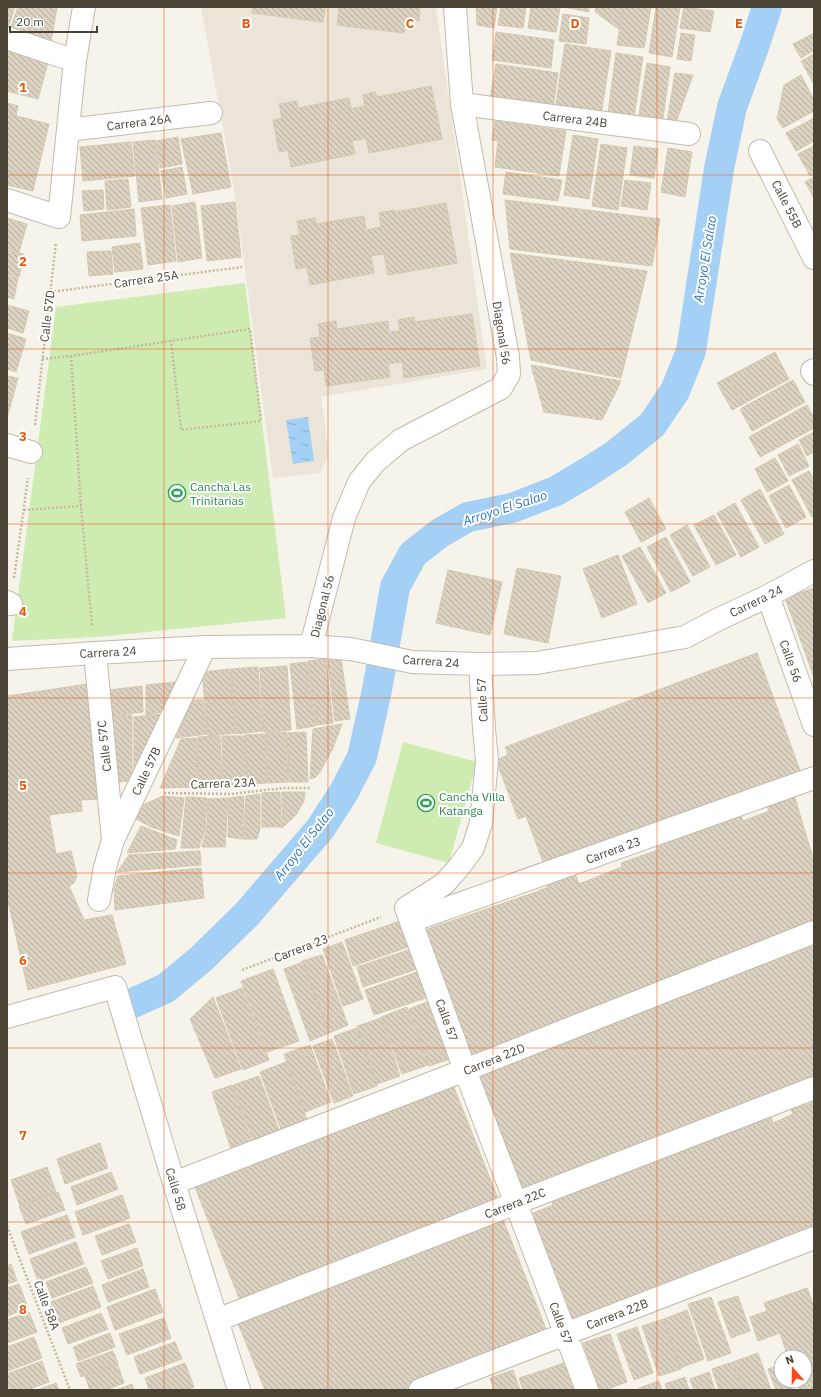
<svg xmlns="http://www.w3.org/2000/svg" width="821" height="1397" font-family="'IBM Plex Sans',sans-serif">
<defs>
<pattern id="water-ripples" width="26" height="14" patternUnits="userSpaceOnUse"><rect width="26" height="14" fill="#a4d0f5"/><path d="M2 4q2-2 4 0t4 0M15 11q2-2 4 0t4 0" fill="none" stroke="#88aac7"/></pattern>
<pattern id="building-back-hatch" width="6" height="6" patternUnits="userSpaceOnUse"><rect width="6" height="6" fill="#dbd2c1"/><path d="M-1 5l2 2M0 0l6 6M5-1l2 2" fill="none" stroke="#b4ac9e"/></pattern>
</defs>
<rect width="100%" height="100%" fill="#f6f3ea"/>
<path fill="#eae5d8" d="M201,7H436L487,369L321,397L329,456L320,473L273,478L235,195Z"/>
<path fill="#ceecb1" d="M245,283L286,618L97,637L12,641L56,307Z
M403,742L477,762L449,863L376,843Z"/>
<path fill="url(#water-ripples)" d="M308,417L314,461L293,464L286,420Z"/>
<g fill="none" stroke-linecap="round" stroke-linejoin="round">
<path stroke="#a4d0f5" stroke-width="30" d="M133,1003L166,988L201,959L247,914L320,829L344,792L362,757L377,690L395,587L413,554L440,533L468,517L512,508L556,491L588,472L616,454L652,425L675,391L691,351L719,169L732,107L754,47L767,7"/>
</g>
<path fill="url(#building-back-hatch)" stroke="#d3c8b1" d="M7,7H15L7,31Z
M18,7H57L51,41L10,30Z
M253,7H325L323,22L252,13Z
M339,7H420L419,21L406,19L404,33L337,25Z
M476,7H497L494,28L477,25Z
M501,7H526L523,28L498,25Z
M531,7H560L556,32L528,28Z
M563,7H589V12Z
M596,7H623L620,30L595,12Z
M623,7H651L644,48L617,45Z
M656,7H680L672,57L649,53Z
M684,7L714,11L710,32L680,28Z
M563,14L589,18L586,44L559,41Z
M496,32L554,40L551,68L492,60Z
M681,33L695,35L691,61L677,59Z
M814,33V50L801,58L793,44Z
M565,44L611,51L601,115L555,109Z
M7,47L49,58L38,99L7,91Z
M616,53L643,57L634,117L608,113Z
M814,54V84L801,61Z
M647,63L670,67L663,118L639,115Z
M496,64L558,73L553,108L490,99Z
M675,73L693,75L674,128L666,129Z
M801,75L814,100V111L783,128L777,119L784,85Z
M431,86L442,139L369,153L366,138L352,141L355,154L291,167L288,150L279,152L273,120L282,118L279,104L297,101L298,108L349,98L351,109L365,106L363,95L375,92L377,97Z
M7,103L18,106L16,116L49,124L33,191L7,185Z
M814,118V141L796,151L786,133Z
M495,121L566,131L559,176L495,167L498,141L492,140Z
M221,133L231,187L193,194L181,139Z
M573,135L598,139L589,199L564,195Z
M178,137L182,164L160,168L156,141Z
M155,140L162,199L139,202L133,142Z
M131,142L135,176L83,181L80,147Z
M601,144L627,148L618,210L592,206Z
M634,146L658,149L654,178L630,175Z
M814,146V174L810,176L798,154Z
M668,148L692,152L685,197L661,192Z
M182,167L187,194L166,198L161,171Z
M506,172L562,180L558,201L503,194Z
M814,177V198L805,182Z
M128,179L131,207L107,210L105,181Z
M625,180L651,183L647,210L621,206Z
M103,190L104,209L84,211L82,191Z
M505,200L660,219L652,266L510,249Z
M195,202L202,258L178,262L172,206Z
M235,202L241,257L207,261L201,206Z
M446,203L457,263L388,275L384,254L371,256L374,273L310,285L307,267L296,269L291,236L300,235L297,221L315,218L316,224L364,216L366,230L381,227L379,213L394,210V212Z
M170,205L176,261L148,265L141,208Z
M134,209L136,236L82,241L80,215Z
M7,218L27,224L19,252L7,248Z
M140,243L143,269L115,272L112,247Z
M7,250L24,254L19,277L7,274Z
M111,251L113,274L89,276L87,252Z
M510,253L647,271L621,378L531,360Z
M7,276L18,278L14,299L7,297Z
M7,305L29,311L23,333L7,328Z
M472,314L480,366L404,378L402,362L388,364L390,377L326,386L324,370L315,371L310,338L320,337L318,324L336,321L337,329L388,321L389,332L400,331L398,320L414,317L415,322Z
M7,333L26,339L16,372L7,369Z
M775,352L789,379L743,404L728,377Z
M531,365L621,381L602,420L544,412Z
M7,376L18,378L7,418Z
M728,377L743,404L732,410L717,383Z
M793,380L805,402L752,431L740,409Z
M807,405L814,418V428L760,457L749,437Z
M814,432V452L807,456L799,440Z
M798,444L809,466L789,476L778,455Z
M775,458L788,481L767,492L755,469Z
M809,471L814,479V516L812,517L792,480Z
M789,485L806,517L786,528L769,496Z
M760,489L784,534L765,544L741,500Z
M649,498L666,529L641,542L625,512Z
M735,503L759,547L741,557L717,513Z
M714,515L736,555L716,565L694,525Z
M687,525L710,567L693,576L670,535Z
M666,537L690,582L671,592L647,547Z
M640,547L666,593L648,603L622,556Z
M618,555L637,604L602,618L583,569Z
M517,568L561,576L548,643L504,634Z
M448,570L502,582L490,635L436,623Z
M814,588V627L798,633L785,598Z
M814,627V655L807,658L798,633Z
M757,653L801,773L569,852L543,862L526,816L518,819L496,760L508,755L505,747Z
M814,655V678L807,658Z
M326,659L333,723L316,725L308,661Z
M341,659L350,719L335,721L328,661Z
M307,662L315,726L297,729L290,664Z
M287,666L291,730L264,732L260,668Z
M258,667L263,731L236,734L231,669Z
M230,669L235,733L208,736L202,672Z
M176,682L166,711L146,715V685Z
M88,684L100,799L81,800L82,811L49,815L56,854L71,851L77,876L74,883L69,886L84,920L112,915L126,964L28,990L9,905H7V696Z
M142,686L143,712L111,716L109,690Z
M192,700H203L207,734L176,738Z
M162,714L134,781V717Z
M132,715V781L115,782L109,717Z
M342,724L333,748L320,772L316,777L310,779L313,729Z
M286,732L288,782L268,783L266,733Z
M306,732L308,782H289L287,733Z
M265,734L267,783L248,784L245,735Z
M220,736L222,786H199L198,737Z
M222,736H245L247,785L223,786Z
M197,738L198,787L160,788L181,739Z
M280,792L281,827H262V793Z
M282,792H305L304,801L295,816L282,828Z
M260,794V829L257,839H243L246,796Z
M794,795L814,861V925L469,1059L422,931L536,892L548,887L547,881L574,871L579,884L622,867L621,863L658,850L656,847L741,815L743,821L769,811L767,806Z
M163,796L184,798L179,836L151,827L136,819V808Z
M244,796L242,839L228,837L229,798Z
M186,797L207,798L205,829L199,848H181Z
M228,798L225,847H202L207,826L208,799Z
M141,826L177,840L175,849L127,853Z
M200,851L201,865L117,872L129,855Z
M201,868L204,898L115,910L114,889L118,876Z
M403,920L411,946L353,966L345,940Z
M814,941V1082L525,1195L479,1074Z
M342,942L363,999L343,1006L323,949Z
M414,948L420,968L363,987L357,967Z
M322,955L348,1025L329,1033L302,961Z
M303,962L329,1033L310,1041L284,969Z
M273,969L299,1041L267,1052L241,981Z
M423,970L432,996L374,1015L365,990Z
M242,988L269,1060L243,1070L216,998Z
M213,997L241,1069L215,1078L190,1019Z
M435,999L456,1057L429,1066L409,1009Z
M407,1007L428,1065L402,1074L381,1017Z
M381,1018L400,1076L377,1084L357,1026Z
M357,1028L377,1086L354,1094L334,1036Z
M332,1039L353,1096L334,1103L313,1046Z
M310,1045L331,1102L305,1112L284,1054Z
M286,1062L307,1120L281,1129L260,1072Z
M259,1076L280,1133L254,1143L233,1085Z
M451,1080L499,1201L243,1308L195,1187L228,1174L226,1168Z
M232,1085L252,1142L231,1149L212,1092Z
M814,1102V1231L570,1323L531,1214L553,1205L551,1196L769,1112L773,1123L793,1114L791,1110Z
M100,1143L108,1168L65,1184L57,1159Z
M47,1167L56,1192L20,1206L11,1180Z
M111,1172L118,1189L77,1205L71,1187Z
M58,1192L65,1210L26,1224L19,1206Z
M122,1195L130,1218L83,1235L75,1212Z
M67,1215L75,1237L29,1254L21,1232Z
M502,1217L548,1334L405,1390H265L237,1321Z
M129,1224L136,1242L102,1255L95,1236Z
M76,1242L84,1264L38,1281L30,1259Z
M137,1248L143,1266L108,1279L101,1261Z
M11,1264L17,1281L7,1284V1266Z
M86,1267L93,1283L52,1298L46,1282Z
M143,1269L149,1287L108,1302L102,1285Z
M19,1284L28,1308L7,1316V1288Z
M93,1286L101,1307L59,1323L51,1302Z
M807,1288L814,1306V1390H800L797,1381H805V1357H788L780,1333L758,1341L750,1317L767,1311L764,1303Z
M155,1289L163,1312L115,1330L107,1307Z
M738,1296L750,1331L731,1338L718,1302Z
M711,1297L731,1353L708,1361L688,1304Z
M687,1310L704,1359L680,1368L664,1319Z
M29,1312L37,1332L7,1343V1320Z
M101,1313L108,1329L68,1344L62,1328Z
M164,1318L171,1338L127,1355L119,1334Z
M664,1319L681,1369L659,1376L642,1326Z
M637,1327L653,1373L634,1380L617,1334Z
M110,1333L115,1347L78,1361L73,1347Z
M610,1334L627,1382L605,1390H600L583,1343Z
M34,1337L42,1358L8,1371L7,1368V1347Z
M175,1342L182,1359L140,1374L134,1357Z
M113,1351L118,1363L81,1377L76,1364Z
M758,1353L771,1390H743L733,1362Z
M42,1361L49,1382L27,1390H10L7,1382V1374Z
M566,1362L575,1390H551L544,1370Z
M733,1362L743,1390H719L712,1369Z
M117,1363L124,1383L106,1390H90L85,1376Z
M185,1363L194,1387L187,1390H149L145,1378Z
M781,1365V1381H788L792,1390H776L768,1369Z
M513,1370L520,1390H494L490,1378Z
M544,1370L551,1390H523L519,1378Z
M709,1372L715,1390H694L690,1379Z
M685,1377L689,1390H667L665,1384Z
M659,1381L662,1390H640L639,1388Z
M56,1383L59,1390H37Z
M132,1384L134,1390H116Z"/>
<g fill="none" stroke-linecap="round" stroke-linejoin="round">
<defs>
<path id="minor" d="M7,38L75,61
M462,104L689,134
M68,130L211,113
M760,151L814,258
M7,200L59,217L75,61L84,7
M814,370L812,371L814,374
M7,445L31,452
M768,596L814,725
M7,602L11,604
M311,646L344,518L359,482L375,462L401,440L501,388L509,374L508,357L462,104L455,7
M95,653L113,840
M7,659L95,653L205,647L311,646L351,649L412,662L480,664L537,663L685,637L717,620L768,596L814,571
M480,664L484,729L487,761L481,823L473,848L459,867L444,884L406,908L465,1070L587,1390
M99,900L105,867L113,840L205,647
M411,921L814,778
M7,1017L115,987L174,1183L239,1390
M174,1183L465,1070L814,932
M217,1320L516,1203L814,1088
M420,1390L814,1238"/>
</defs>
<use href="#minor" stroke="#c2bbac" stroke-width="24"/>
<path stroke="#c5b89c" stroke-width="2.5" stroke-dasharray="2 2" stroke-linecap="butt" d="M50,292L242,267
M71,356L81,506L92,626
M42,359L71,356L250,329L261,421L181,430L171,341
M35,425L56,242
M24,510L81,506
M14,578L28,478
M164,793L231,794L284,788H310
M242,970L381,917
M7,1226L70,1390"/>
<use href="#minor" stroke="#fff" stroke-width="22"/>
</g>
<path fill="none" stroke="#e8590c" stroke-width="1" stroke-opacity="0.55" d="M164,7V1390M328,7V1390M493,7V1390M657,7V1390M7,175H814M7,349H814M7,524H814M7,698H814M7,873H814M7,1048H814M7,1222H814"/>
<defs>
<symbol id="stadium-ring" viewBox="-11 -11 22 22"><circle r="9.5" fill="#fff" stroke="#2e9e5b" stroke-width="1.5"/><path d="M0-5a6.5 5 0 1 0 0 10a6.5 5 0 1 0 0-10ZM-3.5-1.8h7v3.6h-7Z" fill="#2e9e5b"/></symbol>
</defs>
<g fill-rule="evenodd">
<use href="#stadium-ring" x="167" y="483" width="20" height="20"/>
<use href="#stadium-ring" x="416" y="793" width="20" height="20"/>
</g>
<g text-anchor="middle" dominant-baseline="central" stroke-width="4" stroke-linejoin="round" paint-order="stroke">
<g font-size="12" fill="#4a4437" stroke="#fff">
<text transform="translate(575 119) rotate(7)">Carrera 24B</text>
<text transform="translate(139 122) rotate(-7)">Carrera 26A</text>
<text transform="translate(787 204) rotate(63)">Calle 55B</text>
<text transform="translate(146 279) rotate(-8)">Carrera 25A</text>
<text transform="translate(47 316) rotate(-83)">Calle 57D</text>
<text transform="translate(502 333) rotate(81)">Diagonal 56</text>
<text transform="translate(756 601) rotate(-26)">Carrera 24</text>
<text transform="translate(322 606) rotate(-76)">Diagonal 56</text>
<text transform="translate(108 652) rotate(-3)">Carrera 24</text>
<text transform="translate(431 661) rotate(4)">Carrera 24</text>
<text transform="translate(791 661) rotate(70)">Calle 56</text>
<text transform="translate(482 700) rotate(-93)">Calle 57</text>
<text transform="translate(104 746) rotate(-96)">Calle 57C</text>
<text transform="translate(146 771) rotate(-65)">Calle 57B</text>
<text transform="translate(223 783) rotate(-2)">Carrera 23A</text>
<text transform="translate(613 850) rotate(-20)">Carrera 23</text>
<text transform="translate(301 948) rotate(-21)">Carrera 23</text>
<text transform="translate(447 1020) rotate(70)">Calle 57</text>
<text transform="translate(494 1059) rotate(-22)">Carrera 22D</text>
<text transform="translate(176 1189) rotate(73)">Calle 58</text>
<text transform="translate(515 1203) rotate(-21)">Carrera 22C</text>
<text transform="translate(47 1305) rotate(69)">Calle 58A</text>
<text transform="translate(617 1314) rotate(-21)">Carrera 22B</text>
<text transform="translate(561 1323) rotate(69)">Calle 57</text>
</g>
<g font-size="12" fill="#27864d" stroke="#fff" text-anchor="start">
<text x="190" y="486">Cancha Las<tspan x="190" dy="14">Trinitarias</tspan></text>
<text x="439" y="796">Cancha Villa<tspan x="439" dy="14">Katanga</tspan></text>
</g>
<g font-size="13" font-style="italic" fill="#2877be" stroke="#fff">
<text transform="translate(705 259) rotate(-81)">Arroyo El Salao</text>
<text transform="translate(505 508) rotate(-18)">Arroyo El Salao</text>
<text transform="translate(304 844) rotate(-52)">Arroyo El Salao</text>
</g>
</g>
<g font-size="13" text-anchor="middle" font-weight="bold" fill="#e8590c" stroke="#fff" stroke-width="4" stroke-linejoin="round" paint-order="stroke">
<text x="246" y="28">B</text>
<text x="410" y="28">C</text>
<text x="575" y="28">D</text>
<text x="739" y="28">E</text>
<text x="23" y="92">1</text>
<text x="23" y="266">2</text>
<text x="23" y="441">3</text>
<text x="23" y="616">4</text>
<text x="23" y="790">5</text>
<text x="23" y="965">6</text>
<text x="23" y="1140">7</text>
<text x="23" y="1314">8</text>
</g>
<rect width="821" height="1397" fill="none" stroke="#4a4437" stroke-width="16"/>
<g transform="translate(793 1369) rotate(340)"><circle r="19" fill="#ffffff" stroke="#b7b4af"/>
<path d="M0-3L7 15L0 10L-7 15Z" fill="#ff4618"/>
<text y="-6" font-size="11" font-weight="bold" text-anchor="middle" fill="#4a4437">N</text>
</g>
<path d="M10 26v6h87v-6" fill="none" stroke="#4a4437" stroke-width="2"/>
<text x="16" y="26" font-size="12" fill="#4a4437" stroke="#ffffff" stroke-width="3" paint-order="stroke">20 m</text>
</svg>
